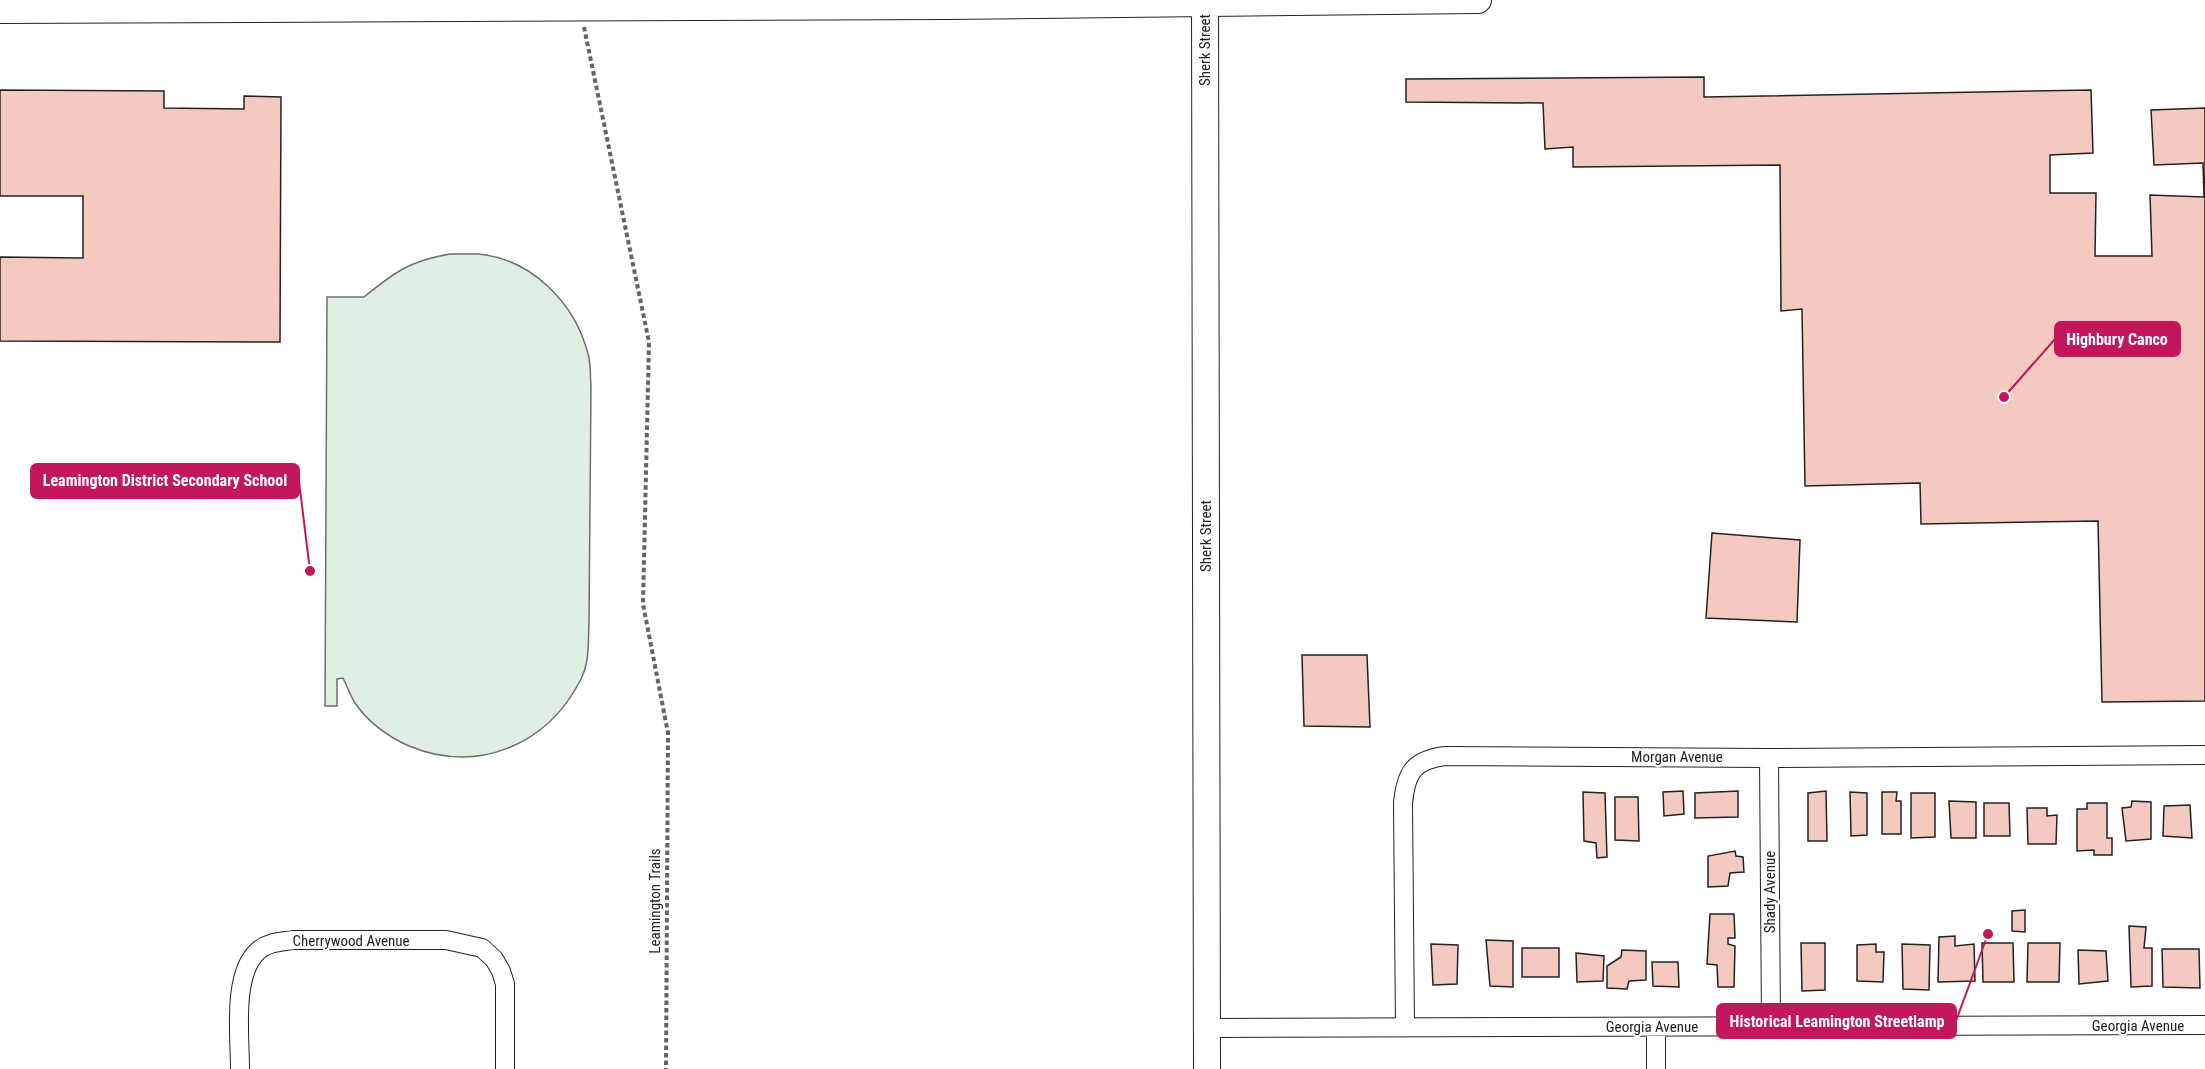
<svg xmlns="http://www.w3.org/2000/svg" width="2205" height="1069" font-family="'Roboto Condensed',sans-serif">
<rect width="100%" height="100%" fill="#fff"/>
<path fill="#e0efe3" stroke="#6f6f6f" stroke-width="1.5" d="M450,254C459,254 468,254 478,254C532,259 575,303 588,354C591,364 590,376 591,386L589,622C588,642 590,663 580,681C546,746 477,774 409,746C389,737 368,722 355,703C350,695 347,686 343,678L337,679V706H325L327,297H364C395,272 409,261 450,254Z"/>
<path fill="#f3c9c0" stroke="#222" stroke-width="1.5" d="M1704,77V97L2091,90L2093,153L2050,155V193H2096L2095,256H2152L2150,195L2204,197L2203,163L2154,165L2151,110L2205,108V701L2102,702L2098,521L1921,524L1920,483L1805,486L1802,309L1781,311L1780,165L1573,167V147L1545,149L1543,103L1406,102V79Z
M1704,77V97L2091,90L2093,153L2050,155V193H2096L2095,256H2152L2150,195L2204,197L2203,163L2154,165L2151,110L2205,108V701L2102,702L2098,521L1921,524L1920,483L1805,486L1802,309L1781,311L1780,165L1573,167V147L1545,149L1543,103L1406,102V79Z
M0,90L164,91V108L244,109V96L281,97L280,342L0,341V257L83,258V196H0Z
M1712,533L1800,540L1797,622L1706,618Z
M1302,655H1367L1370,727L1304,726Z
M1683,791L1684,814L1664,816L1663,792Z
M1738,791V817L1695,818V793Z
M1826,791L1827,841H1808V793Z
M1583,792L1605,793L1607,857L1597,858L1596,843L1584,841Z
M1850,792L1867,793V835L1851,836Z
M1882,792H1897L1896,801H1901V834H1882Z
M1911,793H1935V837L1911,838Z
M1615,797H1638L1639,841L1615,840Z
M1949,801L1976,802V838H1951Z
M2132,801L2151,802V839L2126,841L2122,808L2131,807Z
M1984,803H2009L2010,836H1984Z
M2087,803H2107V838H2112V855H2094V850L2077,851V809H2087Z
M2190,805L2192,838L2163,836L2164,806Z
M2027,808H2047V816L2057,815L2056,844H2028Z
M1735,851L1736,856L1743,857L1744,872L1730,873L1728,886L1708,887V856Z
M2025,910V932L2012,931V911Z
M1710,914H1734L1735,938H1728V944L1735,946L1734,987H1718L1717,965L1707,964Z
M2129,926L2146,927L2144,948H2152V986L2131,987Z
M1955,936V946L1974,944L1975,981L1938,982L1939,937Z
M1486,940L1513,941V987L1490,986Z
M1801,943H1825V990L1802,991Z
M1982,943H2013L2014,982H1983Z
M2028,943H2060L2059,982H2027Z
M1431,944L1458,945L1457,984L1433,985Z
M1876,944V952H1884L1883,982L1857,981V945Z
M1902,944L1930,945L1929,990L1903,989Z
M1522,948H1559V977H1522Z
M2162,949H2199L2200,988L2163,987Z
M1622,950L1646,951V980L1629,981L1627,989L1607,988V966L1621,957Z
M2078,950L2106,951L2108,981L2079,984Z
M1576,953L1604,956L1603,981L1577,982Z
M1652,962H1678L1679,987L1653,986Z"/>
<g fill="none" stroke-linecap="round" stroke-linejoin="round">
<defs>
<path id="street" d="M1769,758L1771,1026
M1405,1027L1403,803C1406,772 1414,760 1445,756L1769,758L2205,755
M1656,1027V1069
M1207,1028L2205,1025
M240,1069C240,1036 232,974 258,951C267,942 281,942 293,940H446L482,948L494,959L501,971L505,984V1069"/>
<path id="secondary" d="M1205,3L1207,1069
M0,10L946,6L1478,0"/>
</defs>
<use href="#street" stroke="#222" stroke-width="20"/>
<use href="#secondary" stroke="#222" stroke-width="28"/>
<path stroke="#646464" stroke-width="4" stroke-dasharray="4.5 3" stroke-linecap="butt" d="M584,27L649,342L643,604L668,733L666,1069"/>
<use href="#street" stroke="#fff" stroke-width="18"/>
<use href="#secondary" stroke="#fff" stroke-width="26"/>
</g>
<g text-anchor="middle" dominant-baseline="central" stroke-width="4.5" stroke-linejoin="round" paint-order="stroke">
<g font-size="15" fill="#222" stroke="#fff">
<text transform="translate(1205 50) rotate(-90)">Sherk Street</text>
<text transform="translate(1206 536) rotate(-90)">Sherk Street</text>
<text x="1677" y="757">Morgan Avenue</text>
<text transform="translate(1770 892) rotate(-90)">Shady Avenue</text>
<text transform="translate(655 901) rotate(-90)">Leamington Trails</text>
<text x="351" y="941">Cherrywood Avenue</text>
<text x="2138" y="1026">Georgia Avenue</text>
<text x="1652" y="1027">Georgia Avenue</text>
</g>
</g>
<path fill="none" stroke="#c2185b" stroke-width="2" d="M2004 397L2055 339M310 571L299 481M1988 934L1956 1021"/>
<g fill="#c2185b" stroke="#fff" stroke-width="2">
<circle cx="2004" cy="397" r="6"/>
<circle cx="310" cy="571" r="6"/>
<circle cx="1988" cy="934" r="6"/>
</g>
<g fill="#c2185b" stroke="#c2185b" stroke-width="2">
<rect x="2055" y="322" width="125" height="34" rx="6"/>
<rect x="31" y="464" width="268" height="34" rx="6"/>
<rect x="1717" y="1004" width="239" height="34" rx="6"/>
</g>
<g font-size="16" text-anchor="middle" font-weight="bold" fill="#fff">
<text x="2117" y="345">Highbury Canco</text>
<text x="165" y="486">Leamington District Secondary School</text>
<text x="1837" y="1027">Historical Leamington Streetlamp</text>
</g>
</svg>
